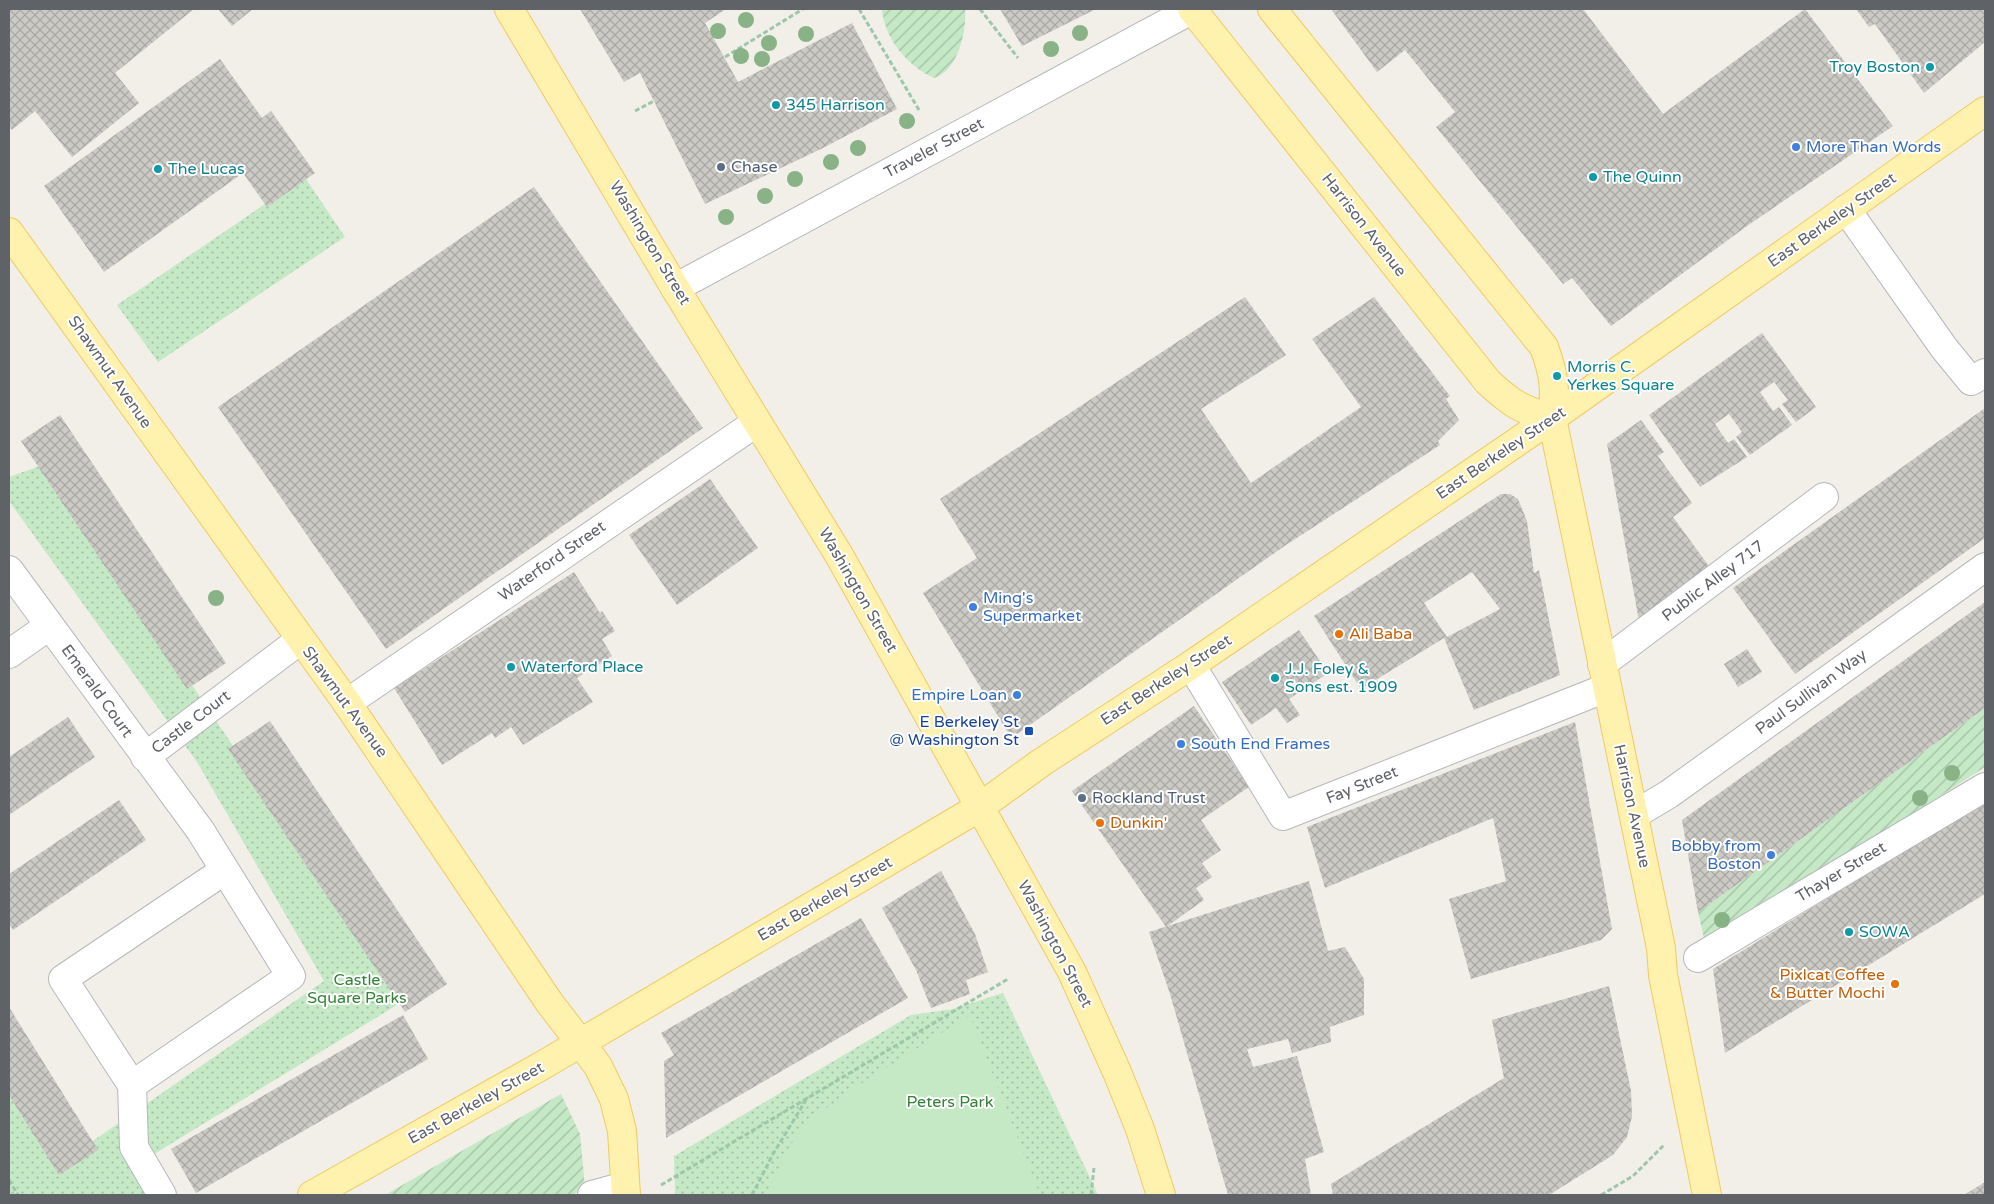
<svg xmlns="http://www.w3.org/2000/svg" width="1994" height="1204" font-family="'Varela Round',sans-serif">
<defs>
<pattern id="grass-dots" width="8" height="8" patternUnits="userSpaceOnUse" patternTransform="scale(1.25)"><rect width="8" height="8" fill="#c5e8c5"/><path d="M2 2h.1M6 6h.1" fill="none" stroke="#a3c0a4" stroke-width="1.8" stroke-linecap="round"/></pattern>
<pattern id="garden-furrows" width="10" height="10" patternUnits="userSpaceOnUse" patternTransform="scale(1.25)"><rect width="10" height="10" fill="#c5e8c5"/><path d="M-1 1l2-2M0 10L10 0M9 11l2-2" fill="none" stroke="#a3c0a4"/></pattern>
<pattern id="building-cross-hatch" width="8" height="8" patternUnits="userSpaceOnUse" patternTransform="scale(1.25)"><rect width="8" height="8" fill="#cccac5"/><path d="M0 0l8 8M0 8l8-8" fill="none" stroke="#a9a8a4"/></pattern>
</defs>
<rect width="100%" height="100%" fill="#f1efe8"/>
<path fill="url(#grass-dots)" d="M306,179L345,237L158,362L117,305L265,204L267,207Z
M43,465L405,1000L138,1164L158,1195H9V1083L61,1163L324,981L197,762L9,501V477Z
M1003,993L1098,1195H675L674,1156L911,1015L953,1009Z"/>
<path fill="url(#garden-furrows)" d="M882,9H965C967,31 958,71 934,78C907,66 884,38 882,9Z
M1985,708V767L1706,947L1698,912Z
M561,1094L580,1134L585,1188L572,1195H385Z"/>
<path fill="#c5e8c5" d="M970,1015L1040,1195H765L791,1144L808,1122L851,1090Z"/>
<path fill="url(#building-cross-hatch)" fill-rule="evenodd" d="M9,9H194L115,73L139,103L72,157L35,111L12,130L9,126Z
M218,9H253L232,26Z
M580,9H726L705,23L738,82L852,23L897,109L823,148L705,204L640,73L624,82Z
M1000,9H1096L1022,46Z
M1331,9H1583L1663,114L1805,9L1893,126L1747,226L1611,326L1572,278L1563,284L1436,127L1455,112L1405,50L1377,72Z
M1856,9H1985V42L1924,93L1875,24L1869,27Z
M220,59L262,118L271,111L315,173L267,207L243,173L104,272L44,186Z
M534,187L703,428L386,649L218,407Z
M1245,297L1286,355L1201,409L1251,483L1361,407L1312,339L1374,297L1450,396L1446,399L1459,420L1438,441L1440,445L1286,545L1017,734L1007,731L923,593L977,558L940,499Z
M1762,333L1816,407L1796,422L1782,404L1788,400L1774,382L1760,392L1773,411L1779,407L1792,425L1750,455L1736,437L1742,432L1729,414L1715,424L1728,443L1734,439L1747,457L1700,487L1649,415Z
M1985,408V538L1795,674L1733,588Z
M60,415L226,663L187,689L21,441Z
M1641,420L1664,452L1658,456L1692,503L1673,517L1711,569L1639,621L1607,444Z
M710,479L758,548L677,605L629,535Z
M1501,494H1510L1518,499L1527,521L1534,573L1539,570L1560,675L1474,710L1444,638L1361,689L1314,616ZM1472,572L1500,609L1447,637L1424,603Z
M574,572L600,613L602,611L615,631L602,639L612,656L577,678L593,702L523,745L511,727L495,738L492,733L442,765L394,688Z
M1985,602V708L1698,912L1682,820Z
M1299,630L1328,673L1289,699L1300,715L1287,723L1276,708L1251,725L1222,682Z
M1747,649L1762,672L1738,687L1724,664Z
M1194,706L1249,787L1201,820L1221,850L1202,863L1212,877L1196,888L1204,900L1166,927L1072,791Z
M68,717L95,757L9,815V757Z
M270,721L447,984L405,1012L228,749Z
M1575,722L1612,929L1601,940L1471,979L1449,899L1506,881L1493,818L1325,888L1307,827Z
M119,800L146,840L13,930L9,924V874Z
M1985,801V894L1725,1053L1713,969Z
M941,871L975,934L988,972L966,980L970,994L931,1008L916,970L882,908Z
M1309,881L1328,951L1345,947L1364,979V1015L1330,1027L1331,1042L1292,1053L1288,1039L1247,1049L1253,1067L1297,1056L1324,1152L1305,1159L1311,1195H1228L1170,994L1149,932Z
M861,918L908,998L666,1138L664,1061L674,1055L661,1033Z
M1609,986L1631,1091L1632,1116L1627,1137L1613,1155L1549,1195H1333L1331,1184L1504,1078L1492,1020Z
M9,1007L98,1150L59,1175L9,1095Z
M403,1015L428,1059L196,1193L171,1149Z
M1985,1182V1195H1964Z"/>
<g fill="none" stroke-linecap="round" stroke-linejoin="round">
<defs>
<path id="minor" d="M1846,209L1944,348L1971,381L1985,373
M675,288L1193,9
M9,570L200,830L291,976L132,1085L63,979L225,870
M9,654L49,626
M1602,664L1824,497
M1191,665L1283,816L1606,688
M347,703L757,422
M145,757L300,640
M1634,815L1669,794L1985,567
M1698,958L1985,787
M132,1085L134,1147L162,1195
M592,1195L625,1186"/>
<path id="major" d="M509,9L675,288L839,555L1072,972L1117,1072L1140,1129L1161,1195
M1192,9L1488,382C1512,404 1521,410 1552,418
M1272,9L1544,347C1554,374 1556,389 1552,418L1661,948L1663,975L1707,1195
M9,232L347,703L549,1002L598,1066L614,1099L622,1131L626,1195
M312,1195L543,1065L980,807L1042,762L1191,665L1552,418L1985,111"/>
</defs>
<use href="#minor" stroke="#b5b8bc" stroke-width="30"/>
<use href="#major" stroke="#f2c960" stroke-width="30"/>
<path stroke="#9cc7a9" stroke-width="3" stroke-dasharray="5 2.5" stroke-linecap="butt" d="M859,9L919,110
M980,9L1018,58
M725,57L803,9
M635,111L654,101
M9,1180L18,1195
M661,1185L1008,979
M752,1195L773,1154L806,1100
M1091,1195L1094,1168
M1601,1195L1633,1176L1664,1145"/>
<use href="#minor" stroke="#fff" stroke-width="28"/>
<use href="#major" stroke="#fff2af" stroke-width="28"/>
</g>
<g fill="#89b387">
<circle cx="746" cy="20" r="8"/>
<circle cx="718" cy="31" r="8"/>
<circle cx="1080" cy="33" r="8"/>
<circle cx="806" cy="34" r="8"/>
<circle cx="769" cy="43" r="8"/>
<circle cx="1051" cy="49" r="8"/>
<circle cx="741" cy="56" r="8"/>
<circle cx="762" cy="59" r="8"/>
<circle cx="907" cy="121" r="8"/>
<circle cx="858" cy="148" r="8"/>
<circle cx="831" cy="162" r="8"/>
<circle cx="795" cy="179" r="8"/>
<circle cx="765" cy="196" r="8"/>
<circle cx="726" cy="217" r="8"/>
<circle cx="216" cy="598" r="8"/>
<circle cx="1952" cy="773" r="8"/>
<circle cx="1920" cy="798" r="8"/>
<circle cx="1722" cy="920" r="8"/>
</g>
<g fill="#0f9aa8" stroke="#fff" stroke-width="2">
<circle cx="1930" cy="67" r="5"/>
<circle cx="776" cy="105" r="5"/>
<circle cx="158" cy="169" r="5"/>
<circle cx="1593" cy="177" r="5"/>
<circle cx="1557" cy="376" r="5"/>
<circle cx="511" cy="667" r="5"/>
<circle cx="1275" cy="678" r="5"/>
<circle cx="1849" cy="932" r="5"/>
</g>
<g fill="#3f7fe0" stroke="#fff" stroke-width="2">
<circle cx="1796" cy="147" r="5"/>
<circle cx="973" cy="607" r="5"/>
<circle cx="1017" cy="695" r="5"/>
<circle cx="1181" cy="744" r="5"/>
<circle cx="1771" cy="855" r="5"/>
</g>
<g fill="#5c6f8a" stroke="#fff" stroke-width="2">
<circle cx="721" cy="167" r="5"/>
<circle cx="1082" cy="798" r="5"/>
</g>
<g fill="#e8710a" stroke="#fff" stroke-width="2">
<circle cx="1339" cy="634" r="5"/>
<circle cx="1100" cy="823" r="5"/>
<circle cx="1895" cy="984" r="5"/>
</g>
<rect fill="#1a4fb4" stroke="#fff" stroke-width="2" x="1024" y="726" width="10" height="10" rx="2.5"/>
<g text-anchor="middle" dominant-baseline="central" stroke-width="4" stroke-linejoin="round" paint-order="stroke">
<g font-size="16" fill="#0d838f" stroke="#fff" text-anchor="start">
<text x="1920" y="67" text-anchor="end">Troy Boston</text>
<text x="786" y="105">345 Harrison</text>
<text x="168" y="169">The Lucas</text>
<text x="1603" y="177">The Quinn</text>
<text x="1567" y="367">Morris C.<tspan x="1567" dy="18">Yerkes Square</tspan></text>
<text x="521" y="667">Waterford Place</text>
<text x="1285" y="669">J.J. Foley &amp;<tspan x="1285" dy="18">Sons est. 1909</tspan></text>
<text x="1859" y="932">SOWA</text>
</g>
<g font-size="16" fill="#366cbe" stroke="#fff" text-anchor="start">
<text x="1806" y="147">More Than Words</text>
<text x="983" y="598">Ming's<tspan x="983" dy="18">Supermarket</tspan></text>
<text x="1007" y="695" text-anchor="end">Empire Loan</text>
<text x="1191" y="744">South End Frames</text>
<text x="1761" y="846" text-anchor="end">Bobby from<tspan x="1761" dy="18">Boston</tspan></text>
</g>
<g font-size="16" fill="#5f6368" stroke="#fff">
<text transform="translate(934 148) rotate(-28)">Traveler Street</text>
<text transform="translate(1832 220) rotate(-35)">East Berkeley Street</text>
<text transform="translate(1364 225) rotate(52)">Harrison Avenue</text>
<text transform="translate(650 243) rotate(59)">Washington Street</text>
<text transform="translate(110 372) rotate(55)">Shawmut Avenue</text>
<text transform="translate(1501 453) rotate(-34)">East Berkeley Street</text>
<text transform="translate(552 561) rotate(-35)">Waterford Street</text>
<text transform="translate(1713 581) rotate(-37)">Public Alley 717</text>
<text transform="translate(858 590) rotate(60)">Washington Street</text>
<text transform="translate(1166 680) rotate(-33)">East Berkeley Street</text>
<text transform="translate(97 691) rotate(54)">Emerald Court</text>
<text transform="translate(1811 692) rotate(-36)">Paul Sullivan Way</text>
<text transform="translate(345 702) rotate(54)">Shawmut Avenue</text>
<text transform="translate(191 722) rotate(-37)">Castle Court</text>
<text transform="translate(1362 785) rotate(-22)">Fay Street</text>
<text transform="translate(1632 806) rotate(78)">Harrison Avenue</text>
<text transform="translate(1841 872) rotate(-31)">Thayer Street</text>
<text transform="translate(825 899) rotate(-30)">East Berkeley Street</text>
<text transform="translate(1055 944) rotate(62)">Washington Street</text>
<text transform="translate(476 1103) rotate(-29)">East Berkeley Street</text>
</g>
<g font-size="16" fill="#4e5e75" stroke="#fff" text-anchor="start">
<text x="731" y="167">Chase</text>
<text x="1092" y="798">Rockland Trust</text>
</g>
<g font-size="16" fill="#c56008" stroke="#fff" text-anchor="start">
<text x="1349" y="634">Ali Baba</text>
<text x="1110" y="823">Dunkin'</text>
<text x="1885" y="975" text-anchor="end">Pixlcat Coffee<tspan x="1885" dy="18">&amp; Butter Mochi</tspan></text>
</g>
<g font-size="16" fill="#164399" stroke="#fff" text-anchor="end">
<text x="1019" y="722">E Berkeley St<tspan x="1019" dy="18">@ Washington St</tspan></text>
</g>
<g font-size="16" fill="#348238" stroke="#fff">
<text x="357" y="980">Castle<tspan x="357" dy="18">Square Parks</tspan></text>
<text x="950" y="1102">Peters Park</text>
</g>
</g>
<rect width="1994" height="1204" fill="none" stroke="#5f6368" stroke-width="20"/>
</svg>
